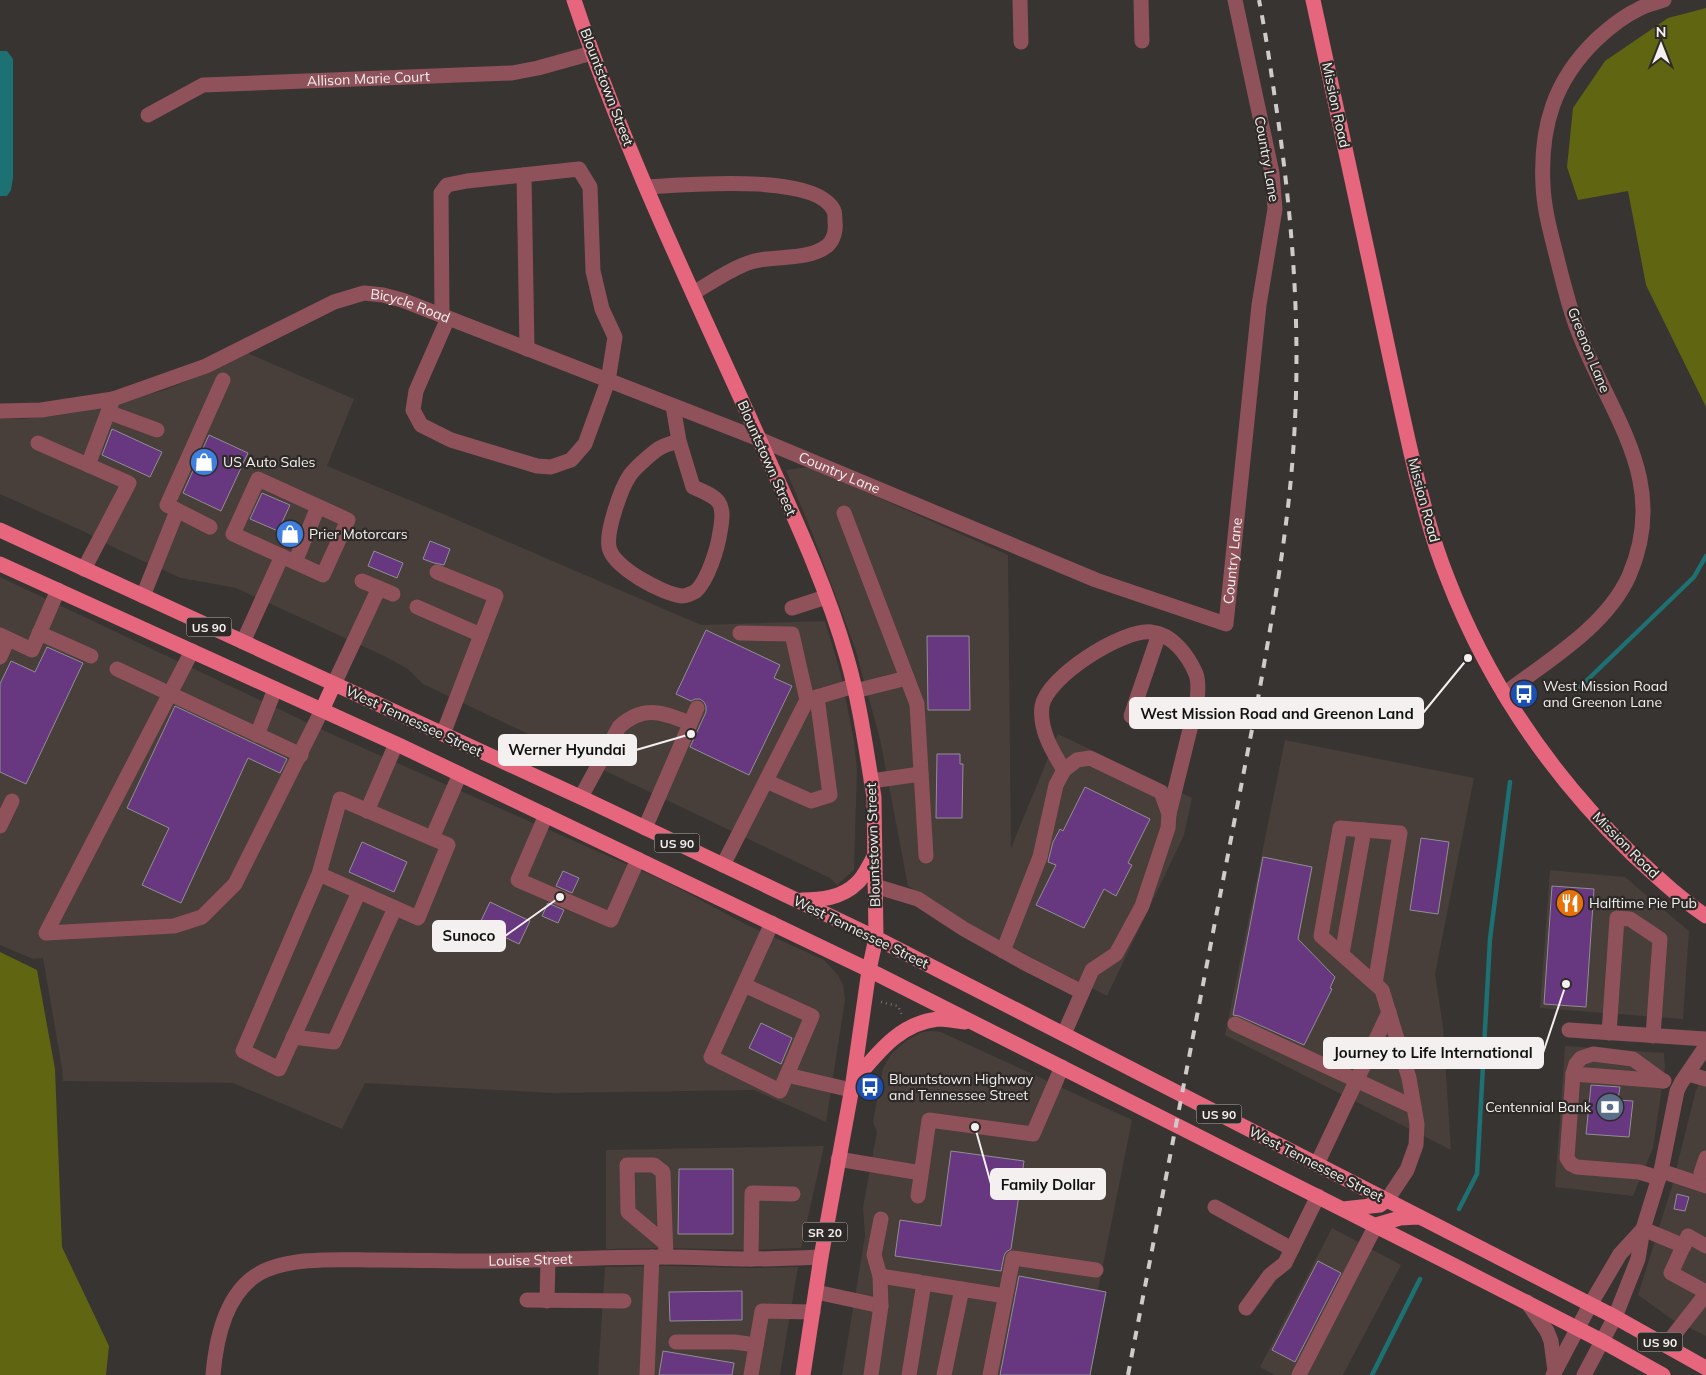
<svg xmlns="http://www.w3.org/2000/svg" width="1706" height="1375" font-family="Mulish,sans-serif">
<rect width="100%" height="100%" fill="#383432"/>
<path fill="#483e3a" d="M247,353L354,399L327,466L441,513L701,625L825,621L841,675L854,741L857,770L854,870L837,885L830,878L423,684L408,669L382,655L236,588L181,578L119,550L85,532L0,494V418L21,419L54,416L89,410L165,390L204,374Z
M809,467L1008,555L1011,848L1058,734L1192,798L1184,835L1107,996L979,931L908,886L880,739L855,648L811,530L786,470Z
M0,577L336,736L667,882L747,925L824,960L838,975L843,985L845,1000L826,1122L754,1090L554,1093L365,1083L342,1129L233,1083L63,1081L62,1068L43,958L33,959L0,945Z
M1285,740L1474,778L1435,974L1443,1027L1451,1150L1225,1035Z
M1550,870L1625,877L1689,931L1683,1019L1540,1008Z
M932,1031L941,1032L1132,1120L1081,1375H842L865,1236L863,1207L877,1132L873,1122L883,1068L892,1053L906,1041L922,1032Z
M1565,1046L1664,1053L1665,1067L1653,1148L1633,1196L1555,1187Z
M1706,1072V1336L1673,1320L1638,1295L1672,1186L1696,1090Z
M824,1146L801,1248L751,1250L666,1248L606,1249V1150Z
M1332,1228L1401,1265L1343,1375H1275L1260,1367Z
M666,1266L751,1268L798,1267L780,1375H598L605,1267Z"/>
<path fill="#606511" d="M1706,8V407L1646,285L1628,191L1578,200L1567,167L1573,108L1605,61L1668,18Z
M0,952L37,970L55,1069L62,1247L109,1346L106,1375H0Z"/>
<path fill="#1e7172" d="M0,51H7L13,59V178L11,190L7,196H0Z"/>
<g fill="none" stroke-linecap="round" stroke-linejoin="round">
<path stroke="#1e7172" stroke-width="4.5" d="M1580,687L1694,577L1706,556
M1459,1209L1477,1174L1490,939L1510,782
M1372,1375L1420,1279"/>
</g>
<path fill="#673780" stroke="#918f93" d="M112,429L162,452L150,477L102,455Z
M209,435L248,453L221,511L183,493Z
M262,493L290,505L278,531L250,519Z
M430,541L450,549L444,565L434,563L423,559Z
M374,551L403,563L397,578L368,566Z
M706,630L780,665L774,678L792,686L749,775L690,747L706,712V706L704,702L700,699H695L691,701L676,694Z
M927,636H969L970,710H928Z
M47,647L83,663L26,784L0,772V684L11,661L35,672Z
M175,706L287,759L280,773L248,758L181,903L142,885L169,828L127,808Z
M937,754H960V764H963L962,818H936Z
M1085,787L1150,819L1128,863L1132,865L1116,896L1104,889L1084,928L1036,905L1056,865L1048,862L1053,842L1060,829L1063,831Z
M1421,838L1449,842L1438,914L1410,910Z
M362,842L407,862L394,892L349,872Z
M1263,857L1312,867L1298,939L1335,977L1330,988L1332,989L1304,1045L1239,1016L1233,1015Z
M563,871L579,878L572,893L556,886Z
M1552,886L1594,889L1586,1007L1544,1004Z
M490,902L530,921L519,944L479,925Z
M548,903L564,910L558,923L542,916Z
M761,1023L792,1038L781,1064L749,1048Z
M1591,1085L1620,1087L1618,1100L1633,1101L1629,1137L1586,1134Z
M951,1151L1024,1161L1011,1249L1006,1252L1004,1256L1001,1271L895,1256L900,1220L941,1226Z
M679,1169H733V1234H678Z
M1677,1194L1689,1197L1685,1211L1674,1209Z
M1318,1261L1341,1273L1295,1362L1272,1350Z
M1019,1276L1106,1292L1090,1375H1000Z
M742,1291V1320L670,1321L669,1292Z
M663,1351L734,1363L732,1375H659Z"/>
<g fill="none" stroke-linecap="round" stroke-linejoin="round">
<path stroke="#777472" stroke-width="2.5" stroke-dasharray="1 4" stroke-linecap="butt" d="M881,1002L898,1006L902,1015"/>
<g stroke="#8f515a" stroke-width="15">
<path d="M1020,0L1021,42"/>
<path d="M1141,0L1142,41"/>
<path id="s1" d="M148,115L203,85L512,73L538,68L592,53"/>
<path d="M524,175L527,349"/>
<path d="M647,187C683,185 817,172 834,211C835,213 835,219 835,222C836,230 834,240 827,246C804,263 769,253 743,265C726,272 709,284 693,293"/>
<path d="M442,316L441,193L447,185L467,181L579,169L590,187L593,271L602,309L615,337L608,381L585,444L571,460L551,467L537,466L451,440L421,425L413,410L416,391L448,318"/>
<path d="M673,406L679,441L693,487C719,498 726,501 720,532C718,547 708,580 696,591C693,593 686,596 682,596C663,594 612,567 609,547C606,531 621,488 630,475C635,468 651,454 658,449C664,445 672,443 679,441"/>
<path id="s2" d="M0,411L41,410L113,399L206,366L334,302L364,293L383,295L402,300L759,439L1096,580L1226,624L1259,305L1275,209L1272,173L1235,0"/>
<path d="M108,412L157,430"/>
<path d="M38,443L129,483L84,569"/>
<path d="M88,465L113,399"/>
<path d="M258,479L348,520L323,575L233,534Z"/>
<path d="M844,513L917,704L926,856"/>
<path d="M210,527L167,505L223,380"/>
<path d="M295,562L318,507"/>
<path d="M437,572L496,596L443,734"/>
<path d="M362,581L393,594"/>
<path d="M143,596L177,511"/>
<path d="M417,607L481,635"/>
<path d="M792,608L826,597"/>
<path d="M39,633L91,656"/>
<path d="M0,635L32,650L58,590"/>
<path d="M243,642L282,556"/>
<path d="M192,651L46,933L174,926L202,917L235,884L322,710"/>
<path d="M0,657L8,639"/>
<path d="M117,669L301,755"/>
<path d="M334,684L379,588"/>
<path d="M855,691L907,678"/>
<path d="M1504,694C1547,661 1606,627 1629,576C1669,484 1615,422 1582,341C1571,315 1564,286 1557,258C1551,234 1544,210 1543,185C1540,127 1554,80 1597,39C1609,28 1622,17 1637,10C1645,5 1655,3 1664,0"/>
<path d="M807,700L854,686"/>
<path d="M1131,716L1159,634"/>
<path d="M257,735L275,689"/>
<path d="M1064,770C1052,751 1039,729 1042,706C1047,677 1122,629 1151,632C1172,634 1188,655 1196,674C1199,682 1198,692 1197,701L1169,814"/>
<path d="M766,781L811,801L830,795L817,697"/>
<path d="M871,781L921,774"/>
<path d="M581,797L619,727C644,704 663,713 690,723"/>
<path d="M367,811L396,744"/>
<path d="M546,815L518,880L611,920L638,859"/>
<path d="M0,826L12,801"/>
<path d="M645,828L697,708"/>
<path d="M432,838L460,774"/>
<path d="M723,865L807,700L792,634L740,633"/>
<path d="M319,874L418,918L448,845L340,799L319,874L243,1051L279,1069L359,892"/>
<path d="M875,886L918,899L964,929L1023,962L1082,992"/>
<path d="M1003,951L1040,857L1056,785L1064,770L1077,760L1090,758L1161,792L1169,814L1168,828L1142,906L1116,954L1092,970L1064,1034"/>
<path d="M1342,954L1364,830"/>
<path d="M1375,984L1400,833L1340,828L1321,936L1382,990L1409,1078L1417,1124L1416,1145L1407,1170L1387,1200"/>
<path d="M744,985L812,1016L780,1091L711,1057L772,923"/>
<path d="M1235,1024L1414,1107"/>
<path d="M1569,1030L1706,1039"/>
<path d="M1609,1033L1617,918L1630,919L1660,939L1653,1036"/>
<path d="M293,1037L334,1042L395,908"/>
<path d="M1573,1074L1664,1081"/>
<path d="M1688,1074L1706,1079"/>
<path d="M787,1075L851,1090"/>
<path d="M838,1159L921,1173"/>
<path d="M1317,1164L1389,1012"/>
<path d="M1661,1171L1706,1186"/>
<path d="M1701,1173L1706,1158"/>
<path d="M1659,1178L1639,1172L1577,1167L1571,1164L1567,1158L1573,1074L1576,1064L1581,1058L1593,1054L1633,1059L1663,1081"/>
<path d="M918,1196L929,1120L1033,1134L1062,1067"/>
<path d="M1215,1207L1292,1249"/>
<path d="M1643,1229L1684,1246"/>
<path d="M665,1243L628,1212L627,1165H654L663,1172L666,1257"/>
<path d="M1706,1246L1688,1236L1671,1273L1706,1292"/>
<path d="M751,1259L752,1193L793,1194"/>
<path d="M880,1276L919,1282"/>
<path d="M816,1292L881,1306"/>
<path d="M527,1300L624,1301"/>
<path d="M547,1301L548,1259"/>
<path d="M1527,1302L1547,1331L1551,1341L1555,1371"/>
<path d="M1246,1308L1270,1275L1285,1263L1318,1196"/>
<path d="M676,1342H734L756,1345"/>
<path d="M1666,1345L1706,1294"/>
<path id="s3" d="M213,1375C216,1339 226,1292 260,1273C291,1256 342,1260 376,1260C411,1260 446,1261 481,1261C543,1260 605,1257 666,1257C694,1257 722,1259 749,1259C773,1259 797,1258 821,1257"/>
<path d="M647,1375L652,1257"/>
<path d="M751,1375L762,1311L813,1312"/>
<path d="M871,1375L881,1306L880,1276L874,1255L881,1219"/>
<path d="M909,1375L924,1283L1005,1296"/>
<path d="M944,1375L962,1289"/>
<path d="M990,1375L1013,1258L1096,1270"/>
<path d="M1299,1375L1376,1225"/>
<path d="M1553,1375L1590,1305L1620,1254L1642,1230"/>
<path d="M1584,1375L1615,1317L1638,1259L1643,1229L1661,1171L1677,1091L1681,1083L1706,1046"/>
</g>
<path stroke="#e5667d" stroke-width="15" d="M574,0C622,145 689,284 752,423C786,500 824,577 847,658C860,703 866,750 874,797L876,938L869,970L853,1082L821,1257L803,1375
M1313,0C1333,94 1354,188 1374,282C1386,339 1398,396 1411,453C1421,495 1431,537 1447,577C1487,681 1551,775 1631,853C1655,875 1679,898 1706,916
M0,530L591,802L876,938L1615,1317L1706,1368
M0,564L401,746L869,970L1455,1266L1602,1341L1663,1375
M322,710L334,684
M802,900C821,900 842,898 857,883C864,877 869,865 874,857
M853,1082C877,1054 899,1023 938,1019C947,1019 956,1021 965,1022
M1343,1209L1380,1205L1387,1200
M1376,1225L1400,1218L1418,1217"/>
<path stroke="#cecbc9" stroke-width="4" stroke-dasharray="9 9" stroke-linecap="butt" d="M1128,1375L1259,693C1275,602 1291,512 1295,420C1300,319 1292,219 1278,119C1272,79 1267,40 1259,0"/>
</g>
<defs>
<symbol id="shop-disc" viewBox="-11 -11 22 22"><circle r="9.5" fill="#3f7fe0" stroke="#2e2a28"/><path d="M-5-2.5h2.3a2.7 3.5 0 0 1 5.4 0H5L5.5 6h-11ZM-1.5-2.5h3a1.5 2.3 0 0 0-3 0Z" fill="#fff"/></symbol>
<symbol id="bus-disc" viewBox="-11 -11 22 22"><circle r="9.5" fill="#1a4fb4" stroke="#2e2a28"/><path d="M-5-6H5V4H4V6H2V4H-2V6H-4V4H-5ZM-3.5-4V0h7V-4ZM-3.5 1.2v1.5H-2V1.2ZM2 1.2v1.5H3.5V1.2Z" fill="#fff"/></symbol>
<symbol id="restaurant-disc" viewBox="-11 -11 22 22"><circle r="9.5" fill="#e8710a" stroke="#2e2a28"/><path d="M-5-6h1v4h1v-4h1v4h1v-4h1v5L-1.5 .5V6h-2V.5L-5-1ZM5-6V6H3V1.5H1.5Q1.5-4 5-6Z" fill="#fff"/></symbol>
<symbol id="bank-disc" viewBox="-11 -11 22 22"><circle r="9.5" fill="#5c6f8a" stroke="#2e2a28"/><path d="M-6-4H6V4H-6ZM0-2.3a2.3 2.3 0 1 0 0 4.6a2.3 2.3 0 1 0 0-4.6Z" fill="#fff"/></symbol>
</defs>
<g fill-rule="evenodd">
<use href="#shop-disc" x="188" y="446" width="32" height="32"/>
<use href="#shop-disc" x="274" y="518" width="32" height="32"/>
<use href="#bus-disc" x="1508" y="678" width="32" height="32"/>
<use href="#restaurant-disc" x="1554" y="887" width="32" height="32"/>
<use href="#bus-disc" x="854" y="1071" width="32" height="32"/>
<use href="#bank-disc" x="1594" y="1091" width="32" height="32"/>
</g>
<g text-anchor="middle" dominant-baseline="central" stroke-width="4.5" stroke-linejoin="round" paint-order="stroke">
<g fill="#2e2a28" stroke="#b8b5b3" stroke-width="1">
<rect x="186.5" y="617.5" width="45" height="19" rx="4"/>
<rect x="654.5" y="833.5" width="45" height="19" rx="4"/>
<rect x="1196.5" y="1104.5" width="45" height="19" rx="4"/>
<rect x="802.5" y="1222.5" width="45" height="19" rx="4"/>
<rect x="1637.5" y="1332.5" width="45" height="19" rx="4"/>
</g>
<g font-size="12" font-weight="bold" fill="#f3f0ef">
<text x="209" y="627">US 90</text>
<text x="677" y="843">US 90</text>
<text x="1219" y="1114">US 90</text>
<text x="825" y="1232">SR 20</text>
<text x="1660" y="1342">US 90</text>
</g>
<g font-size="14" fill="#f3f0ef" stroke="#2e2a28">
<text stroke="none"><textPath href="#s1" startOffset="228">Allison Marie Court</textPath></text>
<text transform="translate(607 87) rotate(69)">Blountstown Street</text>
<text transform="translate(1336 105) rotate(78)">Mission Road</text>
<text transform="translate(1267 159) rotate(80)">Country Lane</text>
<text stroke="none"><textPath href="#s2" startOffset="435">Bicycle Road</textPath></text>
<text transform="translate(1589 350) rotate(68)">Greenon Lane</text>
<text transform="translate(767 458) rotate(66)">Blountstown Street</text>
<text stroke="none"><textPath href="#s2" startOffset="896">Country Lane</textPath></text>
<text transform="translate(1424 500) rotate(75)">Mission Road</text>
<text stroke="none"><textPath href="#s2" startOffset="1375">Country Lane</textPath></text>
<text transform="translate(414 721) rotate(25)">West Tennessee Street</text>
<text transform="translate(873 845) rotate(-92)">Blountstown Street</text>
<text transform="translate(1626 845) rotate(45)">Mission Road</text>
<text transform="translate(861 932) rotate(26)">West Tennessee Street</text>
<text transform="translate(1316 1164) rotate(27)">West Tennessee Street</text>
<text stroke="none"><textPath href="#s3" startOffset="389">Louise Street</textPath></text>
</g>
<g font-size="14" fill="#f3f0ef" stroke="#2e2a28" text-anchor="start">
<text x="223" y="462">US Auto Sales</text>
<text x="309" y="534">Prier Motorcars</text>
<text x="1543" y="686">West Mission Road<tspan x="1543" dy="16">and Greenon Lane</tspan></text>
<text x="1589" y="903">Halftime Pie Pub</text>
<text x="889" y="1079">Blountstown Highway<tspan x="889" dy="16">and Tennessee Street</tspan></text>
<text x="1591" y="1107" text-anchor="end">Centennial Bank</text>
</g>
</g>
<path fill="none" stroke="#f3f0ef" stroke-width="2" d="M1468 658L1423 713M691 734L636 750M560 897L505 936M1566 984L1543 1053M975 1127L991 1184"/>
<g fill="#f3f0ef" stroke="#2e2a28" stroke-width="2">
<circle cx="1468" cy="658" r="5"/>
<circle cx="691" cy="734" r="5"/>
<circle cx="560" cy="897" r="5"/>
<circle cx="1566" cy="984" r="5"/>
<circle cx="975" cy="1127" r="5"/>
</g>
<g fill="#f3f0ef" stroke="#f3f0ef" stroke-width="2">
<rect x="1130" y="698" width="293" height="30" rx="5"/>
<rect x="499" y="735" width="137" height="30" rx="5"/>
<rect x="433" y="921" width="72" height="30" rx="5"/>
<rect x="1324" y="1038" width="219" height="30" rx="5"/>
<rect x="991" y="1169" width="114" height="30" rx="5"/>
</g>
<g font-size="15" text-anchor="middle" font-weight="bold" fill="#111">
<text x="1277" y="719">West Mission Road and Greenon Land</text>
<text x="567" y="755">Werner Hyundai</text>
<text x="469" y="941">Sunoco</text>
<text x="1433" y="1058">Journey to Life International</text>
<text x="1048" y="1190">Family Dollar</text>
</g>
<g transform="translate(1661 45)" stroke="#2e2a28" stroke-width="4" paint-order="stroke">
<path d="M0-4L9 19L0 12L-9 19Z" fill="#f3f0ef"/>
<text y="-8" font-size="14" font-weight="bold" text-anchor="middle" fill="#f3f0ef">N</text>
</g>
</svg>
